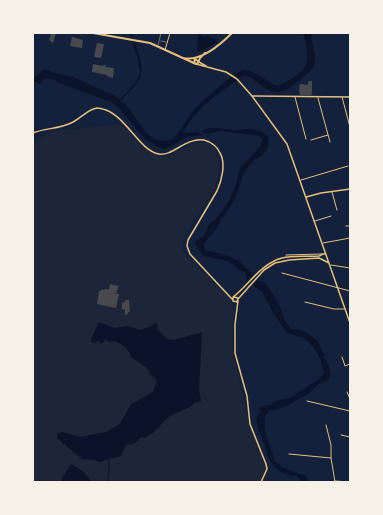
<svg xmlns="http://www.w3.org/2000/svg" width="383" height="515" font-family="'Work Sans',sans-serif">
<rect width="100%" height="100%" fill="#14213d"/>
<path fill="#1d2539" d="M115,124C117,125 121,125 124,126C126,127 129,131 130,132C138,140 146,150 156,155C173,163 208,123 217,155C220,165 218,179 215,188L185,235L182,246L184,253L230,299L234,309L232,346L247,415L249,414L251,425L269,469L263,482H33V145L48,132Z"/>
<path fill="#0b132b" d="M130,33H132C135,48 148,67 138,82C133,89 126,94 121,101C136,111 141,135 158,140C161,141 168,141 171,140C178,137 186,120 191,113C198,105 235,70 244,70C253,70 268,82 277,86C288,82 307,72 307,59C308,50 305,41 303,33H312C309,41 318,55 315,63C314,70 305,75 301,79C290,89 278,97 265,88C257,83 253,77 244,75C222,91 194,109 183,133L198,132L203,135L186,137L170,147L164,149L160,148L145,139L117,106L111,102L59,83L54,80L46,78L44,79L40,84L33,81V79L42,70H48L55,73L73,77L113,95L120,99L136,82L140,74L138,60Z
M200,34L203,37L209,36L210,38L217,39V42L199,52L197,51C198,45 196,38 200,34Z
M209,128H217L235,130L249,129L261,131L268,136C269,149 268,151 257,159L252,155C258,150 261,147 262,139L259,136L220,131L206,134L201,131Z
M249,159L254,162C243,170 243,176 239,188C236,198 227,214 220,220C220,228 208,237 204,244L205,250L226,255L239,261L253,275L248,280L246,278L245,272L239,270L228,261L203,256L195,243L196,241L204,236L209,224L215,220L229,201L235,187L239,171L242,166Z
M257,280L265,283L273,294L282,311L284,319L291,329L304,331L317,340L325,356L323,358L327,361L331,374L329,379L319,384L308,394L289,405L277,410H270L265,416V432L275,461L282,467L301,475H306L308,482H302L297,476C283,477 270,466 267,453C266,450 266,447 264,444C261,435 257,427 256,418L260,413V407L269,405L278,400L290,398L320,378L324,374L321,361L315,349L304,338L287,333L274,314L262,292L253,285Z
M99,322L114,328L128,326L140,330L152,326L155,323L158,325L157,329L167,339L174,340L202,332L199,390L201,401L194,403L190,407L168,417L154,432L145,438L141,437L134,444L126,445L121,456L99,462C91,458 90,461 83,459C77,456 63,443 57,438L58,433L63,432L80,437L106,432L120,424L131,404L153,392L157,381L150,374L147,368L131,357C129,348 118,339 109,342L105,339L103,343L100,344V342L97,341L95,343H92L91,339Z
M71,464L84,472L92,482H61L63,476Z"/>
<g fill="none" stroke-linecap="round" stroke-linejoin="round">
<path stroke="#0b132b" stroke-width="1" d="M107,482L109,472V460"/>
<path stroke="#0b132b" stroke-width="4" d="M247,164L258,153"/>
</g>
<path fill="#48494c" d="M51,33H56L53,43L49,40Z
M72,37L83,40L82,48L70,46Z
M97,43L104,44L101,58L94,57Z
M93,64L103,66L104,65H106L105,67L114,68L113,78L107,76V75L92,72Z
M310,81H312V94L310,95H300L299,90L300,84L308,85V82Z
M110,284L119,286L116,293H112L119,294L116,308L97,304L99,291H101V289L104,290L105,289H109Z
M125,300H129L130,312H128V314L125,315V310L122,309V303L125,302Z"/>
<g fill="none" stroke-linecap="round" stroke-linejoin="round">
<path stroke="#e5c07b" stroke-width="0.5" d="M161,41L166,42
M158,45L161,33"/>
<path stroke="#e5c07b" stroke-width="1" d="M165,50L170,33
M295,97L306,139
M342,97L350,127
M318,98L330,142
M311,140L328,135
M301,180L348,166
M332,192L337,210
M315,221L331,216
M346,226H350
M323,243L350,238
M286,255L322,254
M331,265L350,268
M282,273L350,291
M305,302L334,309H345
M342,357L345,366L350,364
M347,392L350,399
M307,401L350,411
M326,425L331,445V458
M341,435L350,437
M289,454L331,458L335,482
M335,481L350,482"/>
<path stroke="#e5c07b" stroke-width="1.5" d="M238,301L235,324V353L247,396L250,424L266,464L267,469L261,482"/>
<path stroke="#e5c07b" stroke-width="1.5" d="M199,62L206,66
M196,64L226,72L237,79L252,96L287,144L350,323
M252,96L350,97
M33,133C45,128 59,129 71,123C80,119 88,109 97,108C100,108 103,109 106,110C127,118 140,151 159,154C172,157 186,137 204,140C211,142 217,146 220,153C226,163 222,180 217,191L188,240L187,246L190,254L232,299
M306,197L321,193L350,189
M234,297L238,298L237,302L233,301V297C249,285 260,264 282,258C294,255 307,257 319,256L323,254H326
M238,299L264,270L275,263L289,260L319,258L329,263"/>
<path stroke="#e5c07b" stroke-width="2" d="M93,33L150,43L196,64L198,63L200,58L205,53
M183,58C200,62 221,44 232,33
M194,63L195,59L199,62"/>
</g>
<rect width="383" height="515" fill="none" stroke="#f6f1e7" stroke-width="68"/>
</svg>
